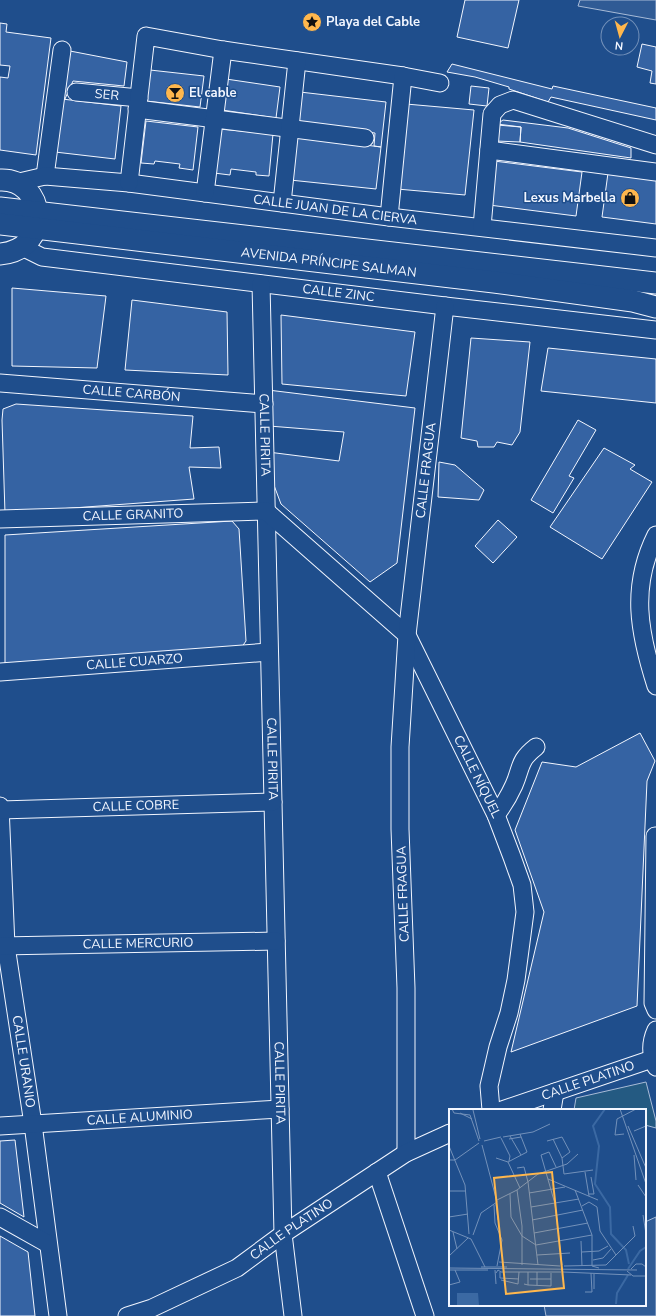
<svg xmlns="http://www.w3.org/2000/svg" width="656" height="1316" font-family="'Nunito Sans',sans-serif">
<rect width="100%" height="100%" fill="#1f4e8c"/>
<path fill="#245a82" stroke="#a8bbd7" d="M646,1082L656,1121V1128L645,1125V1110H574L576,1098Z"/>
<path fill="#305b95" stroke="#a8bbd7" d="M580,0H656V20L578,6Z
M656,1217V1316H546L544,1305H645V1222Z"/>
<path fill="#3563a3" stroke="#f2f6ff" d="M465,0H519L508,48L457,37Z
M0,23L7,24L6,32L51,38L36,155L0,150V77L8,78L10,66L0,65Z
M642,44L656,47V84L650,83L652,71L637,67Z
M70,51L127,62L124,86L73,81L65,99L58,96L66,83Z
M452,64L552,89L553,86L656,108V120L551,97L548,102L509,89V87L475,77L447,72Z
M150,70L204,76L200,107L146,101Z
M226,79L280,87L276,118L222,110Z
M471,86L489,88L487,106L469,104Z
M300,92L386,102L381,147L374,146L375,133L296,124Z
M62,99L121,106L115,159L55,152Z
M406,104L474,110L465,195L397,189Z
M503,120L568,128L631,148V158L520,142L521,127L497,124Z
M146,121L198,127L193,170L179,168L180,164L155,161L154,164L141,163Z
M497,125L521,127L520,142L496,141Z
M219,129L273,134L269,176L256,175V172L231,169L230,175L214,173Z
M294,136L381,147L376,189L290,180Z
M494,161L582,172L576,216L489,205Z
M608,173L656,179V224L602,217Z
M12,288L106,296L97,368L12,366Z
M132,300L227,312L228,375L125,370Z
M281,315L415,332L406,396L282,384Z
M471,338L530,342L520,432L512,445L497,442L494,447H478L477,441L461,438Z
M548,348L656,359V403L541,391Z
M268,390L415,408L397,563L370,582L281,504L272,480L268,452L339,461L344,432L269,426Z
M16,404L193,416L190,448L219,447L221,468L189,467L194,499L5,513L2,420L3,409Z
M578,420L596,430L569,476L574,478L553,513L531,500Z
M604,448L635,465L630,469L652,482L602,559L550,527Z
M439,462L455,465L484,490L479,500L438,497Z
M498,520L517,537L493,563L475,546Z
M232,521L239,529L246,641L239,651L5,663V535Z
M640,733L655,761L647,781L637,1006L511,1052L544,912L515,830L542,762L576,767Z
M15,1140L24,1217L0,1203V1141Z
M0,1236L28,1252L35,1316H0Z"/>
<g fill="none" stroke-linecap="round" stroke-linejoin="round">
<defs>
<g id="minor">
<path id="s1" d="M76,92L139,98"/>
<path d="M137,109L365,138"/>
<path d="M489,150L656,172"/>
<path d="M45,176L62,50"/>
<path id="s2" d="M15,183L45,176L129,183L389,217L656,248"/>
<path d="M129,183L146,36L223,50L403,76"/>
<path d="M205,193L223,50"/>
<path d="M282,203L297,61"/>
<path d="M389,217L403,76L440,83"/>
<path d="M482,227L492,114L500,105L513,100L656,145"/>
<path id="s3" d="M22,247L42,257L445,306L656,330"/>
<path id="s4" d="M261,284L283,1234L293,1316"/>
<path id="s5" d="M0,383L264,404"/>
<path id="s6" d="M0,519L266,511L407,635L496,815L512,857L522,885L525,912L516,980L509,1013L498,1047L489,1086L491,1110"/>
<path d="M656,535C630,587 639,633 656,686"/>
<path id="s7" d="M0,672L269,652"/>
<path id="s8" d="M0,806L6,946L33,1124L58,1316"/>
<path id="s9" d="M0,810L273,802"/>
<path d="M496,815C503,806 509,796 514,785C522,767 518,761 536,747"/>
<path d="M655,836L653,1003L656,1010"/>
<path id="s10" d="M0,946L276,941"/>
<path d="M656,1030C650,1043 650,1054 656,1067"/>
<path id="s11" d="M502,1110L652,1059"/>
<path d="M552,1110L555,1092"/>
<path id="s12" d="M0,1126L280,1109"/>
<path id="s13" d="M406,1153V988L400,829V747L407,635L445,306"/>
<path d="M377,1172L425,1316"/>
<path d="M0,1217L48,1244"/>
<path id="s14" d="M127,1316L152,1308L237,1268L283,1234L406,1153L450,1133"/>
</g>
<g id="major">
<path d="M0,180C46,178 53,250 0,254"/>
<path d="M0,208L656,283"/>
<path id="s15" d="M0,224L494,282L633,301L656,307"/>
</g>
</defs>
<use href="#minor" stroke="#f2f6ff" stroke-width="19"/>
<use href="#major" stroke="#f2f6ff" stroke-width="23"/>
<use href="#minor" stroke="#1f4e8c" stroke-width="17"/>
<use href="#major" stroke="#1f4e8c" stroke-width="21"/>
</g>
<defs>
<symbol id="sight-disc" viewBox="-11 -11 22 22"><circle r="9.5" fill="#ffb74d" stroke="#1f4e8c"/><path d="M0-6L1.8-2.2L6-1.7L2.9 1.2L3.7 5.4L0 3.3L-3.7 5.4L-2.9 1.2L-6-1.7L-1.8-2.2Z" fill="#111"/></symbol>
<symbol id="bar-disc" viewBox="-11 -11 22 22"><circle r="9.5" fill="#ffb74d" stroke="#1f4e8c"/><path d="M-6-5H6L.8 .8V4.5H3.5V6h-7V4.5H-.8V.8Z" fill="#111"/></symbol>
<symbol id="shop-disc" viewBox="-11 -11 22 22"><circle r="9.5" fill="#ffb74d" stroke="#1f4e8c"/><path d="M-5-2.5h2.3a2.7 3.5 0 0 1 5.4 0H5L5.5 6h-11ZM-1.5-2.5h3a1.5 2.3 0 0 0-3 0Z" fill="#111"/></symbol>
</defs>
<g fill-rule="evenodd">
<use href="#sight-disc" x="301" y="11" width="22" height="22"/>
<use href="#bar-disc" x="164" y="82" width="22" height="22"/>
<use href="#shop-disc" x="619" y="187" width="22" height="22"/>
</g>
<g text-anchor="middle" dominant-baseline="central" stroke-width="3" stroke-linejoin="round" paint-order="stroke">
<g font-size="13" font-weight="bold" fill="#f2f6ff" stroke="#1f4e8c" text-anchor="start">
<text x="326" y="22">Playa del Cable</text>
<text x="189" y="93">El cable</text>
<text x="616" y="198" text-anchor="end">Lexus Marbella</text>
</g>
<g font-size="13" fill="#f2f6ff" stroke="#1f4e8c">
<text stroke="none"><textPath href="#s1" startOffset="31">SER</textPath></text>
<text stroke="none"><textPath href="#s2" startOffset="323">CALLE JUAN DE LA CIERVA</textPath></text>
<text stroke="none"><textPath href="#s15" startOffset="331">AVENIDA PRÍNCIPE SALMAN</textPath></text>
<text stroke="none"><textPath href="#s3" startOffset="321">CALLE ZINC</textPath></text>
<text stroke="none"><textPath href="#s5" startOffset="132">CALLE CARBÓN</textPath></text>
<text stroke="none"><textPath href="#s4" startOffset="151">CALLE PIRITA</textPath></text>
<text stroke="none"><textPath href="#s13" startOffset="684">CALLE FRAGUA</textPath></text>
<text stroke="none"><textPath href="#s6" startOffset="133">CALLE GRANITO</textPath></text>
<text stroke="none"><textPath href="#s7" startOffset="135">CALLE CUARZO</textPath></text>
<text stroke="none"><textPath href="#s4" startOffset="475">CALLE PIRITA</textPath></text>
<text stroke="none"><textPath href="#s6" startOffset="612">CALLE NÍQUEL</textPath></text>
<text stroke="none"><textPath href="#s9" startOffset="136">CALLE COBRE</textPath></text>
<text transform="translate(403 894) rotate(-92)">CALLE FRAGUA</text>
<text stroke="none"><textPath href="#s10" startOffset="138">CALLE MERCURIO</textPath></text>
<text stroke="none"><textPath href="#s8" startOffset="257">CALLE URANIO</textPath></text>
<text stroke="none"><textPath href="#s11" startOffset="91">CALLE PLATINO</textPath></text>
<text stroke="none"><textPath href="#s4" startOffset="799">CALLE PIRITA</textPath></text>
<text stroke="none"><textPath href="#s12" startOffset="140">CALLE ALUMINIO</textPath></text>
<text stroke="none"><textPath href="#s14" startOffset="187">CALLE PLATINO</textPath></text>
</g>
</g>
<g transform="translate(449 1109)">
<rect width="197" height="197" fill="#1f4e8c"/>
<path d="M8,184H29L30,196L42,197H8Z" fill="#3b69a3"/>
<path fill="none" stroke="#3b69a3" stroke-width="2" d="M156,0L144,17L150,37L146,75L161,98L162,125L177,141L180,155M179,160L191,142L197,138M167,195L168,184L179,166"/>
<path fill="none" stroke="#7391ba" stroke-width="1" d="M3,0L5,4L21,6L30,32M171,0L197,75M24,1L31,30M11,4L23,10M179,17L197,59M185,22L197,17M175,25L166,26L168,10L187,0M61,27L72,46M54,28L84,23L101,15M52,29L61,47L60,52M60,30L72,28M104,30L113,49L115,65L144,61M35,32L52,28M98,32L113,28L121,43L113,49M0,37L16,76L20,125M185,46L187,71M47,49L59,53L71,79M0,51H6L30,34M59,53L78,43L71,25M107,58L100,43L92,46L106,95L113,156M68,59L75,58L79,73L89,156M136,63L140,87M99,70L149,91M189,76L197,88M68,81L73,117V156M126,81L143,126V157L150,159M0,82H17M80,84L116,78M61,85L62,108L73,127L87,136L143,126M140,85H145L142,68M48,91L68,81L89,65L118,55L129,45M47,95L49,111M45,96L46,114L53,131L48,157M133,97L140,93L148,98L151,122L167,146M82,98L130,90M194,106L197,125M0,108L19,105M83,111L134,101M0,121L22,130L36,158M4,123L8,140M85,124L139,114M24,126L32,104L48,93L33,36M132,132L133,157M133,143L150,142L159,137M88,146L121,144M0,147L19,129M144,151L154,149L162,140M50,153L111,157M115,157L157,156L186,127L184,117M32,158H58M0,159L188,161M182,160L187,155H193L197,158M0,161H39M46,161L47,175M178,162L184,167H197M51,163V169L70,170M114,163L182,166M47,164L49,161L52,163H112M81,170H102M52,171L69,175L70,163M75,175L79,176V163M0,176L11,173L6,161M79,176L102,177V164M88,176V163M145,180V165M136,183H143L142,164"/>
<path fill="#ffb74d" fill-opacity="0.15" stroke="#ffb74d" stroke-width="2" d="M103,63L115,179L57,185L45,69Z"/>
<rect width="197" height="197" fill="none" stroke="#f2f6ff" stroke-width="2"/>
</g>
<g transform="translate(620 36) rotate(186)"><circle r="19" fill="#1f4e8c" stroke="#7391ba"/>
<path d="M0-3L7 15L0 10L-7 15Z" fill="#ffb74d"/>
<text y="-6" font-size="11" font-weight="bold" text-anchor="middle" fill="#f2f6ff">N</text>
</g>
</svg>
